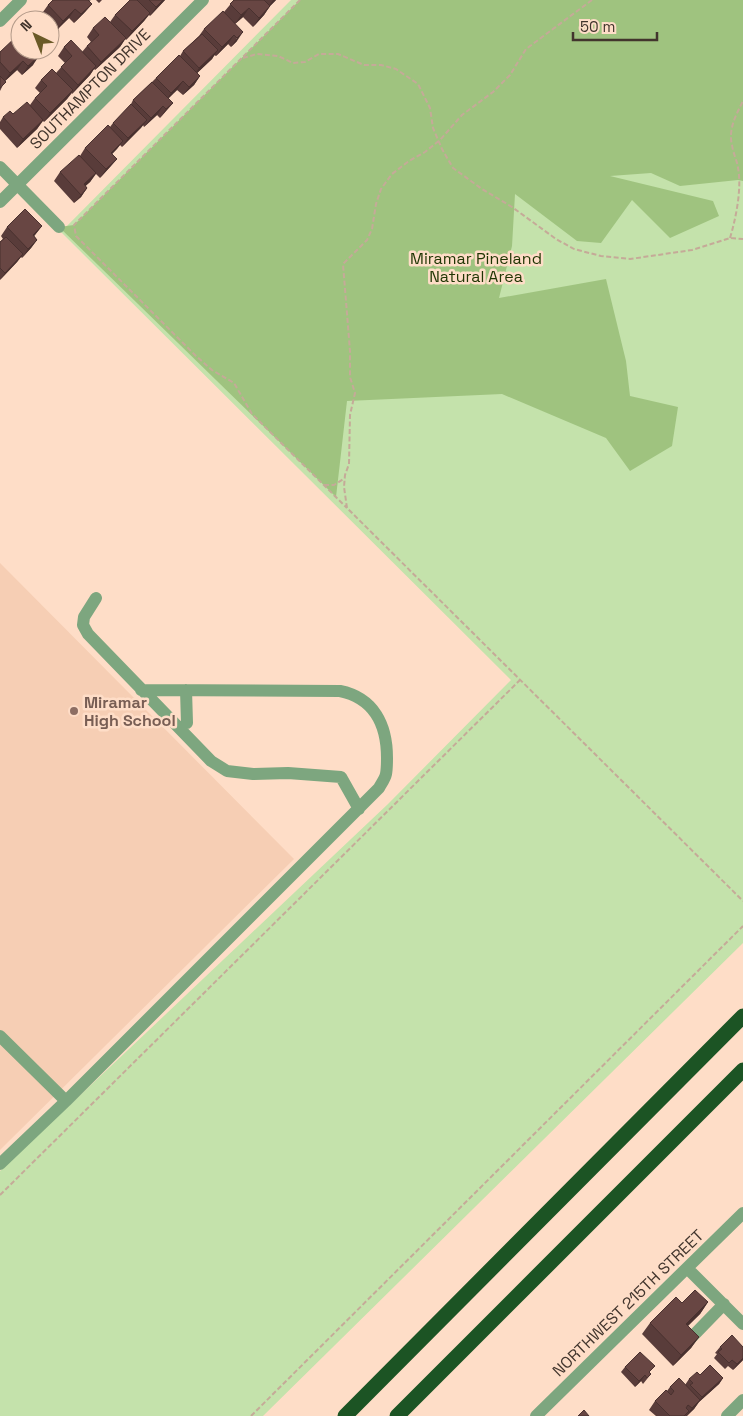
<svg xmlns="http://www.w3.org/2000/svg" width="743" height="1416" font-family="'Space Grotesk',sans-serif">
<rect width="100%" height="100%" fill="#feddc7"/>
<path fill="#f6ceb4" d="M0,563L294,859L0,1150Z"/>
<path fill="#c4e2ab" d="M291,0H743V943L263,1416H0V1171L388,804L511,680L61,232Z"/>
<path fill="#9fc37f" d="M300,0H743V181L738,180L680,186L651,173L610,176L713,201L719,216L670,238L632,200L601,243L577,241L515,194L512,246L499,298L606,279L626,361L630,396L678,407L672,446L630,471L606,438L502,394L347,401L336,497L59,227L74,225Z"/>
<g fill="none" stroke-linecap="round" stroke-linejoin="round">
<path stroke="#c5aa98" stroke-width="2" stroke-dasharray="5 2.5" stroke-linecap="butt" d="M300,0L74,225L76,236L196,356L212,370L234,383L252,414L347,508
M592,0L526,49L510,75L493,92L462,115L440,140L425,152L409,161L392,174L381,189L376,204L372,229L367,240L343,264L350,351V377L355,393L350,415L349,464L345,475L344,487L347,508L743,901
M243,58L257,54L278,56L293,63L305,62L319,54H338L364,65H381L396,69L418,84L430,108L433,128L442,149L453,168L482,189L512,207L556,239L574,249L601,256L630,259L692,250L730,238L743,239
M730,238C736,218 742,188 738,168C737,160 733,153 732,145C728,129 736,115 743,101
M324,485H334L345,478
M0,1195L520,680
M251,1416L743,926"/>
<path stroke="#7da67f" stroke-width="12" d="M0,21L21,0
M0,167L59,227
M0,202L203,0
M96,598L84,617L83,625L88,634L211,761L227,771L253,774L288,773L341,777L359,809
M186,690L187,723
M0,1036L66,1101
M0,1164L66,1101L379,788C381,784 385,779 386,774C387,769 387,763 387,758C387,725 374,698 340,691L141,690
M687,1268L743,1324
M690,1339L724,1304
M536,1416L743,1213
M727,1416L743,1400"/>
<path stroke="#1c5424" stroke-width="15" d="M345,1416L743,1016
M397,1416L743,1070"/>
</g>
<path fill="#593c3a" d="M53,0H91L89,1L92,4L85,12L74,23L69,18L59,28L53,37L43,12L48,5Z
M96,0H102L99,3Z
M130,0H165L150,16L149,15L144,21L126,40L125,39L120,47L95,70L94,69L90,75L72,94V93L67,99L44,122L43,121L37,129L17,148L0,129V122L3,117L13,114L30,105L35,98L40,93L35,88L41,80L56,73L65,63L58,56L64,47L82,52L87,46L91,42L87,37L93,28L110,22L115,15Z
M234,0H276L270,6L264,15L253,27L243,17L235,24L237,41L231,47L228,44L216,56L214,55L212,59L197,73L200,76L194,85L183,95L177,90L168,98L173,103L166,111L160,118L157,115L144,127L143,125L122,147L120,145L112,154L117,159L110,167L100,178L96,174L90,182L85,186L87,188L81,197L74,203L54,181L60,172L80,156L85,148L110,127L113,123L130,106L133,100L152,82L156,78L180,56L183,51L199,36L204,29L224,12Z
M20,50H39L36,53L33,65L22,75L17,70L5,81L0,91V52Z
M42,226L34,236L37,240L31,248L22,258L21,257L17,262L0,280V242L3,239L1,236L7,227Z
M708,1302L700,1314L688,1326L699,1337L691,1348L673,1366L642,1334L650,1323L682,1303Z
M720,1347H743V1360L733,1370L728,1366L725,1369L714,1358L717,1354L715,1353Z
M625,1367L650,1373L651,1374L643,1384L641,1381L635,1387L621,1372Z
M723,1378L719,1384L699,1402L694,1409L687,1416H656L649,1410L655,1401L667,1391L670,1387L685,1385L689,1379Z"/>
<path fill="#49312f" d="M163,0H165L150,16L156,7Z
M273,0H276L266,10Z
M92,4L85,12L74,23L81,14Z
M270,6L264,15L253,27L259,18Z
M249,8L243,17L235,24L241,15Z
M75,9L69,18L57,29L63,21Z
M150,13L144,21L126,40L132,31Z
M59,28L53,37L50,39V37Z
M243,32L237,41L231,47L237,38Z
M234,35L228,44L216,56L222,47Z
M126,38L120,47L95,70L101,62Z
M218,50L212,59L193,77L199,68Z
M39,56L33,65L22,75L28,66Z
M23,61L17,70L4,82L10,73Z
M96,66L90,75L72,94L78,85Z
M200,76L194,85L183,95L189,87Z
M183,81L177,90L165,102L171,93Z
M73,90L67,99L44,122L50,113Z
M173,103L166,111L160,118L166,109Z
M163,106L157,115L144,127L151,118Z
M43,120L37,129L17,148L23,139Z
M147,120L141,128L122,147L128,138Z
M123,141L117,149L105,161L111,153Z
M117,159L110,167L100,178L106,169Z
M96,173L90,182L78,193L84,184Z
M87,188L81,197L74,203L81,195Z
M42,226L35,235L27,244L33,235Z
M37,240L31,248L22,258L28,249Z
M23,254L17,262L0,280L5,273Z
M708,1302L700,1314L678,1335L686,1324Z
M699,1337L691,1348L673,1366L681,1355Z
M743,1358V1360L733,1370L737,1364Z
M645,1375L641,1381L635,1387L639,1381Z
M723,1378L719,1384L699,1402L694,1409L686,1416L692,1408L702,1397Z"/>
<path fill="#684643" stroke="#49312f" d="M53,0H88L92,4L81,14L75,9L63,21L48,5Z
M130,0H137L150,13L132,31L115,15Z
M149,0H163L156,7Z
M234,0H264L270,6L259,18L249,8L241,15L230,4Z
M223,11L243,32L237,38L234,35L222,47L204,29Z
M43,12L59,28L50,37V20H34Z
M105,17L126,38L101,62L87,46L99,35L93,28Z
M202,34L218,50L199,68L183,51Z
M18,35L20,37V50H33L39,56L28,66L23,61L10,73L0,62V52Z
M71,40L96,66L78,85L61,67L72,56L64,47Z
M179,55L200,76L189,87L183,81L171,93L156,78Z
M52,69L73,90L50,113L35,98L47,86L41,80Z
M0,76L6,82L0,88Z
M152,82L173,103L166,109L163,106L151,118L133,100Z
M27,102L43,120L23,139L3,117L10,111L13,114Z
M131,104L147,120L128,138L113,123Z
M108,125L123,141L111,153L117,159L106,169L85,148Z
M79,155L96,173L84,184L87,188L81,195L60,172Z
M25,209L42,226L33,235L37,240L28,249L7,227Z
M6,237L23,254L5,273L0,268V242Z
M695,1290L708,1302L686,1324L699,1337L681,1355L650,1323L676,1297L682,1303Z
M732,1335L743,1347V1358L737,1364L732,1360L729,1363L718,1352L722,1349L720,1347Z
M640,1352L655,1366L649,1372L651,1374L647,1378L645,1375L639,1381L625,1367Z
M710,1365L723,1378L702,1397L690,1385L693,1383L689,1379L697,1372L700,1375Z
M679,1378L700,1400L692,1408L688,1405L686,1408L689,1411L684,1416H670L655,1401L666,1390L671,1395L674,1391L670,1387Z
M584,1410L589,1416H578Z"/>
<circle fill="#8d6e63" stroke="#feddc7" stroke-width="2" cx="74" cy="711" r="5"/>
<g text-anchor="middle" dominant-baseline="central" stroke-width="5" stroke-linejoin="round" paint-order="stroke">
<g font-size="16" fill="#42352d" stroke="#feddc7">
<text transform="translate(90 89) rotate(-45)">SOUTHAMPTON DRIVE</text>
<text transform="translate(628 1303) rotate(-44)">NORTHWEST 215TH STREET</text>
</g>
<g font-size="16" fill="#1f3503" stroke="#feddc7">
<text x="476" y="258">Miramar Pineland<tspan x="476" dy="18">Natural Area</tspan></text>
</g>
<g font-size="16" font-weight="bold" fill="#785e54" stroke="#feddc7" text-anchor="start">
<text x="84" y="702">Miramar<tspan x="84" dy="18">High School</tspan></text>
</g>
</g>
<g transform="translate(35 35) rotate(317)"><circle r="24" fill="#feddc7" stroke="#b39a89"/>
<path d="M0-4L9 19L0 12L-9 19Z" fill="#6a5a27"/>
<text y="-8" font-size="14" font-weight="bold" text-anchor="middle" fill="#42352d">N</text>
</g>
<path d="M573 32v8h84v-8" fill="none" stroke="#42352d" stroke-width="2.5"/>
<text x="580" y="32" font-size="15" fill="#42352d" stroke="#feddc7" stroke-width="4" paint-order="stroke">50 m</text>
</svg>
